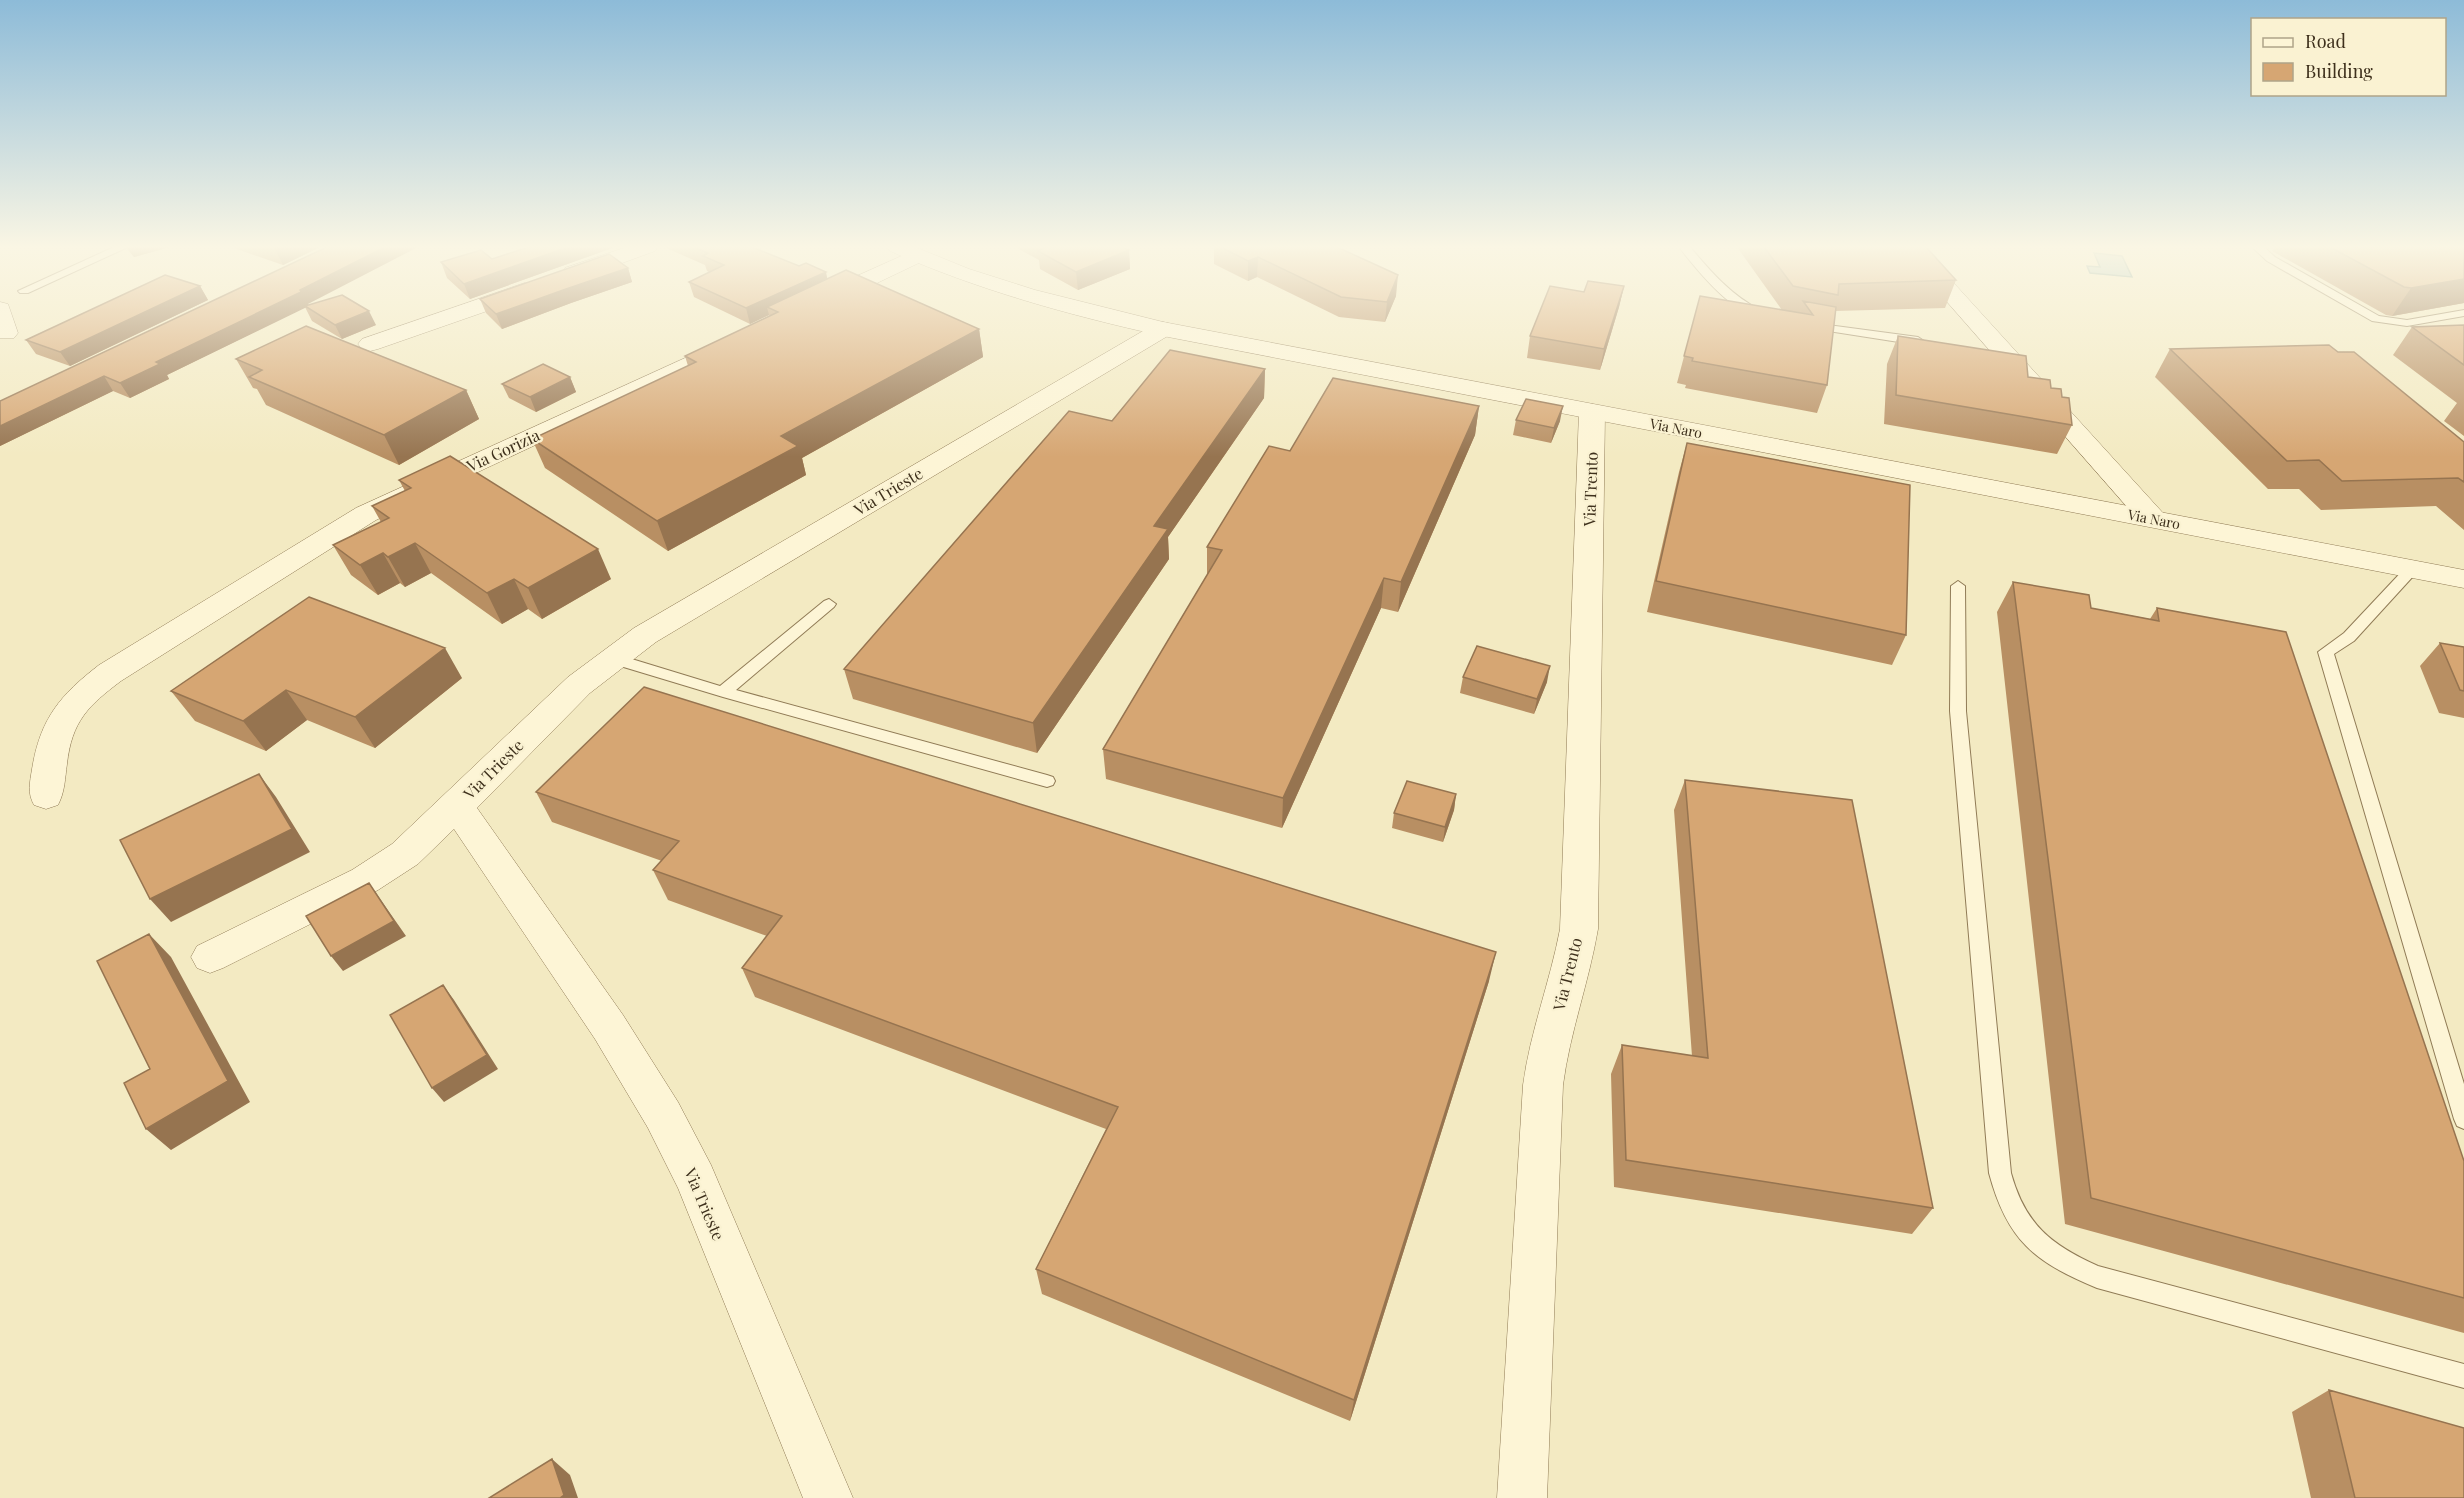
<svg xmlns="http://www.w3.org/2000/svg" width="2464" height="1498" font-family="'Playfair Display',serif">
<rect width="100%" height="100%" fill="#f3eac2"/>
<path fill="#a5c5bf" stroke="#6a958f" stroke-width="1.5" d="M2094,253L2122,256L2132,277L2090,273L2087,266L2100,267Z"/>
<g fill="none" stroke-linecap="round" stroke-linejoin="round">
<defs>
<path id="service" d="M114,247H128L28,293H20L18,291Z
M1679,247H1690C1711,272 1731,295 1760,310V314C1735,319 1693,265 1679,247Z
M2252,247H2264L2275,257L2379,316L2407,320L2464,310V316L2407,326L2372,321L2267,261Z
M1813,323L1918,337L1924,341L1918,345L1809,328V324Z
M2412,564L2417,566L2419,569L2417,572L2354,641L2334,654L2464,1084V1129L2457,1126L2454,1119L2318,652L2344,633L2407,566Z
M1958,581L1965,586L1966,711L2011,1173C2025,1224 2051,1245 2098,1266L2464,1364V1388L2097,1288C2034,1262 2007,1240 1989,1173L1950,711L1951,586Z
M829,599L836,604L834,607L736,690L1047,775L1053,777L1055,781L1053,785L1047,787L723,697L607,662L604,658L612,653L720,686L824,601Z"/>
<path id="minor" d="M627,247H658L655,251L581,278L573,280L565,278L562,273L565,268Z
M1899,247H1921L2163,513L2167,519L2163,525L2153,527L2143,525Z
M915,250L923,251L926,256L923,261L833,304L825,306L817,304L814,299L817,294Z
M525,283L533,285L536,290L533,295L378,349L370,351L362,349L358,344L362,339Z
M0,302L8,304L18,333L14,338H0Z
M1163,322L1171,324L1175,329L1171,334L656,642L590,693L477,808L623,1015L678,1102L711,1165L853,1498H803L678,1188L648,1128L595,1039L454,829L418,864L378,890L223,968L210,973L197,968L191,957L197,946L352,870L392,844L568,677L634,628L1155,324Z
M727,339L735,341L739,346L735,351L376,520L121,681C88,706 72,721 67,764C65,778 65,792 58,805L46,809L34,805C27,793 30,782 32,769C40,719 60,695 99,665L356,508Z
M1592,404L1601,407L1605,412L1598,929C1589,982 1570,1032 1563,1085L1547,1498H1497L1523,1085C1530,1032 1550,982 1560,929L1579,412L1583,407Z"/>
<path id="tertiary" d="M887,247H915L969,269L1035,290L1163,322L2464,570V588L1163,336C1069,315 978,290 890,251Z"/>
</defs>
<use href="#service" stroke="#907b56" stroke-width="2"/>
<use href="#minor" stroke="#907b56" stroke-width="1"/>
<use href="#tertiary" stroke="#907b56" stroke-width="1"/>
<use href="#service" fill="#fdf5d6" fill-rule="evenodd"/>
<use href="#minor" fill="#fdf5d6" fill-rule="evenodd"/>
<use href="#tertiary" fill="#fdf5d6" fill-rule="evenodd"/>
</g>
<path fill="#b88f63" d="M125,247H170L134,257Z
M231,247H320L283,265Z
M529,247H615L470,299L447,278L441,262L492,259Z
M664,247H752L828,279L979,329L983,357L802,458L806,475L668,551L545,468L532,439L688,366L685,356L770,316L769,315L750,324L694,297L689,282L709,272L707,271L705,265Z
M1015,247H1122L1129,250L1130,269L1078,290L1040,269L1039,260Z
M1214,247H1337L1396,296L1385,322L1339,317L1257,277L1248,281L1214,264Z
M1737,247H1926L1956,280L1945,308L1835,311L1827,385L1817,413L1685,388L1686,385L1677,383L1700,296L1782,310Z
M2275,247H2464V303L2392,316L2386,315L2272,251Z
M628,268L632,282L571,303L502,329L486,313L480,299Z
M200,286L208,300L70,366L36,354L26,340Z
M1624,286L1619,307L1600,370L1527,358L1530,336L1584,292Z
M308,304V305L376,325L342,339L312,321L305,307L167,375L169,379L130,398L113,391L0,446V401Z
M2464,325V436L2444,421L2457,403L2393,355L2412,327Z
M1898,336L2051,388L2062,397L2072,425L2057,454L1884,424L1887,364Z
M2170,349L2338,352L2464,442V530L2436,506L2321,510L2299,489H2268L2155,377Z
M236,359L466,390L479,419L399,465L266,405L257,389L253,388Z
M1265,369L1264,398L1168,537L1169,559L1037,753L853,699L844,669L1112,421Z
M570,377L576,392L536,412L509,398L502,384Z
M1479,406L1475,435L1398,612L1381,608L1282,828L1106,779L1103,749L1207,575V547L1290,451Z
M1516,420L1560,421L1551,443L1513,435Z
M1687,443L1906,635L1892,665L1647,612L1679,472Z
M399,480L611,579L542,619L528,609L502,624L431,573L405,587L400,583L378,595L351,575L333,545L381,522L372,506L405,491Z
M2013,582L2091,608L2150,619L2157,608L2464,1161V1333L2065,1224L1997,612Z
M2440,643L2464,647V718L2439,713L2420,666Z
M1463,677L1547,682L1534,714L1460,693Z
M462,678L375,748L307,720L266,751L195,721L171,691Z
M1685,780L1933,1208L1912,1234L1614,1187L1611,1074L1622,1045L1692,1056L1674,810Z
M536,792L1489,981L1350,1421L1042,1294L1036,1269L1106,1129L755,997L742,968L767,936L668,900L653,870L662,861L552,822Z
M1456,794L1454,810L1443,842L1392,828L1394,813Z
M2329,1390L2464,1498H2311L2292,1412Z"/>
<path fill="#967450" d="M127,247H170L134,257Z
M274,247H320L283,265Z
M385,247H418L308,304L309,306L167,375L169,379L130,398L120,383L156,362Z
M568,247H615L470,299L464,284Z
M1129,250L1130,269L1078,290L1076,272Z
M1258,257L1257,277L1248,281V261Z
M628,268L632,282L571,303L502,329L496,314L566,289Z
M826,272L829,287L767,307L769,315L750,324L746,308Z
M1398,275L1396,296L1385,322L1387,302Z
M2464,279V303L2392,316L2411,288Z
M200,286L208,300L70,366L60,352Z
M1624,286L1619,307L1600,370L1604,349Z
M369,311L376,325L342,339L335,325Z
M979,329L983,357L802,458L806,475L668,551L657,521L781,436Z
M1265,369L1264,398L1168,537L1169,559L1037,753L1033,723L1154,526Z
M104,376L113,391L0,446V426Z
M570,377L576,392L536,412L530,397Z
M466,390L479,419L399,465L384,435Z
M1479,406L1475,435L1398,612L1401,582Z
M1563,406L1560,421L1551,443L1554,428Z
M415,543L431,573L405,587L388,557Z
M598,549L611,579L542,619L528,588Z
M383,553L400,583L378,595L360,565Z
M1384,578L1381,608L1282,828L1283,798Z
M514,579L528,609L502,624L487,593Z
M445,648L462,678L375,748L355,717Z
M1550,666L1547,682L1534,714L1537,699Z
M286,690L307,720L266,751L243,721Z
M259,774L276,797L310,852L171,922L150,899Z
M1456,794L1454,810L1443,842L1445,827Z
M369,883L406,936L343,971L331,956Z
M149,934L171,957L250,1102L171,1150L146,1129L228,1081Z
M1496,952L1489,981L1350,1421L1354,1400Z
M443,985L454,1000L498,1069L444,1102L432,1088Z
M552,1459L570,1475L578,1498H560Z"/>
<path fill="#d6a673" stroke="#967450" stroke-width="1.5" d="M327,247H385L300,290L301,292L156,362L160,364L120,383L104,376L0,426V401Z
M529,247H568L464,284L441,262L481,250L492,259Z
M694,247H752L799,266L806,263L826,272L746,308L689,282L724,265L703,256L708,253Z
M1046,247H1122L1129,250L1076,272L1038,251Z
M1221,247H1337L1398,275L1387,302L1341,297L1258,257L1248,261Z
M1764,247H1926L1956,280L1839,284L1838,295L1793,286Z
M2330,247H2464V279L2411,288L2404,287Z
M609,254L628,268L566,289L496,314L480,299Z
M846,270L979,329L781,436L798,446L657,521L532,439L696,362L685,356L778,312L767,307Z
M165,275L200,286L60,352L26,340Z
M1588,281L1624,286L1604,349L1530,336L1550,286L1584,292Z
M342,295L369,311L335,325L305,306Z
M1700,296L1813,315L1803,301L1836,307L1827,385L1692,361L1693,358L1684,356Z
M2464,325V365L2412,327Z
M306,326L466,390L384,435L249,377L262,370L236,359Z
M1898,336L2026,356L2028,377L2050,380L2051,388L2061,389L2062,397L2069,398L2072,425L1896,395Z
M2329,345L2338,352H2354L2464,442V482L2458,478L2342,481L2319,460L2287,461L2170,349Z
M1170,350L1265,369L1154,526L1168,529L1033,723L844,669L1069,411L1112,421Z
M543,364L570,377L530,397L502,384Z
M1333,378L1479,406L1401,582L1384,578L1283,798L1103,749L1222,550L1207,547L1269,446L1290,451Z
M1526,399L1563,406L1554,428L1516,420Z
M1687,443L1910,485L1906,635L1656,581Z
M450,456L598,549L528,588L514,579L487,593L415,543L388,557L383,553L360,565L333,545L389,518L372,506L411,488L399,480Z
M2013,582L2089,595L2091,608L2159,621L2157,608L2286,632L2464,1161V1298L2091,1198Z
M309,597L445,648L355,717L286,690L243,721L171,691Z
M2440,643L2464,647V691L2460,690Z
M1477,646L1550,666L1537,699L1463,677Z
M644,687L1496,952L1354,1400L1036,1269L1118,1107L742,968L782,916L653,870L679,841L536,792Z
M259,774L292,829L150,899L120,840Z
M1685,780L1852,800L1933,1208L1626,1160L1622,1045L1708,1058Z
M1407,781L1456,794L1445,827L1394,813Z
M369,883L394,921L331,956L306,916Z
M149,934L228,1081L146,1129L124,1083L150,1069L97,961Z
M443,985L487,1055L432,1088L390,1015Z
M2329,1390L2464,1428V1498H2355Z
M552,1459L564,1495L560,1498H489Z"/>
<linearGradient id="sky" x2="0" y2="1"><stop stop-color="#8dbbd8"/><stop offset="0.54" stop-color="#faf6e4"/><stop offset="1" stop-color="#faf6e4" stop-opacity="0"/></linearGradient>
<rect width="2464" height="457" fill="url(#sky)"/>
<g text-anchor="middle" dominant-baseline="central" stroke-width="4.5" stroke-linejoin="round" paint-order="stroke">
<g font-size="14" fill="#3e301c" stroke="#faf2d2">
<text transform="translate(1676 428) rotate(11)">Via Naro</text>
<text transform="translate(2154 519) rotate(11)">Via Naro</text>
</g>
<g font-size="16" fill="#3e301c" stroke="#faf2d2">
<text transform="translate(503 450) rotate(-25)">Via Gorizia</text>
<text transform="translate(1590 489) rotate(-88)">Via Trento</text>
<text transform="translate(888 491) rotate(-31)">Via Trieste</text>
<text transform="translate(493 769) rotate(-45)">Via Trieste</text>
<text transform="translate(1567 974) rotate(-76)">Via Trento</text>
<text transform="translate(705 1204) rotate(67)">Via Trieste</text>
</g>
</g>
<rect x="2251" y="18" width="195" height="78" fill="#faf2d2" stroke="#afa489" stroke-width="1.5"/>
<rect x="2263" y="38" width="30" height="9" fill="#fdf5d6" stroke="#afa489" stroke-width="1.5"/>
<text x="2305" y="48" font-size="18" fill="#3e301c">Road</text>
<rect x="2263" y="63" width="30" height="18" fill="#d6a673" stroke="#afa489" stroke-width="1.5"/>
<text x="2305" y="78" font-size="18" fill="#3e301c">Building</text>
</svg>
